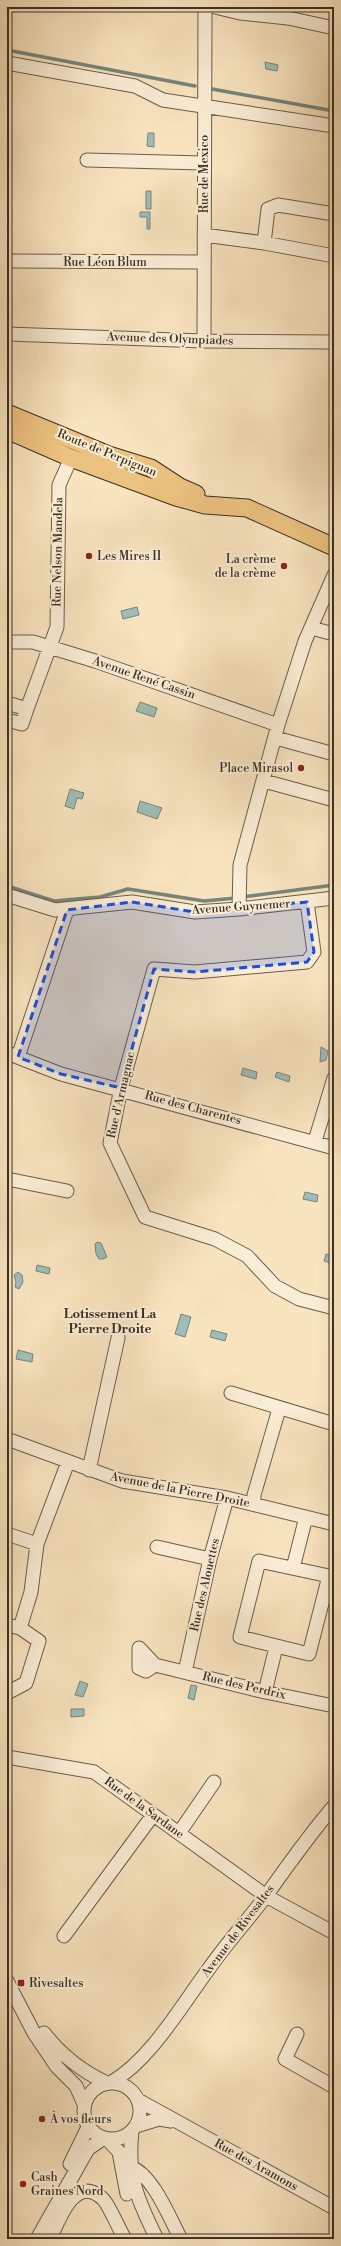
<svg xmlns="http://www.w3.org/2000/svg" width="341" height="2246" font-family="'Libre Bodoni',serif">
<rect width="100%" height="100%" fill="#f8e4bf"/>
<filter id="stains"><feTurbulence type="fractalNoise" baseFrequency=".005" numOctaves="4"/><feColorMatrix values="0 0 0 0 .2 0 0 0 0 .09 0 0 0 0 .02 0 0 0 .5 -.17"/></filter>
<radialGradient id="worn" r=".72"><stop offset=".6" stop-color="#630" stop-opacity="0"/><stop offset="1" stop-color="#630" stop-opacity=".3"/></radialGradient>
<path fill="#9fbdb8" stroke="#77857d" d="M265,62L278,65L277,71L266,69Z
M148,133H154V147L147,146Z
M146,191H151V209H146Z
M140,212H150V229H147V217H140Z
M137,607L139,615L123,619L121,611Z
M140,702L157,708L154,717L136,711Z
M70,789L84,793L82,799L77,798L74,809L65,806Z
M140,801L162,808L157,819L137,812Z
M321,1047L328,1051L326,1060L320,1062Z
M243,1068L257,1072L256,1079L241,1075Z
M277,1072L290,1076L289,1082L275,1077Z
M305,1192L318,1195L317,1202L303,1199Z
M97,1242L101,1243L107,1257L103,1259H99L96,1254L95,1244Z
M326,1254L334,1256V1264L324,1261Z
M37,1265L50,1268L49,1274L36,1271Z
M18,1272L22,1275L23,1282L19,1289L15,1287L16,1282L14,1275Z
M181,1314L191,1317L185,1337L175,1334Z
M212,1330L227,1334L225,1341L210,1337Z
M18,1350L33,1354L32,1362L16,1359Z
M80,1681L88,1684L83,1697L75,1695Z
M191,1685L197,1686L194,1700L188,1698Z
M71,1709H84V1716L71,1717Z"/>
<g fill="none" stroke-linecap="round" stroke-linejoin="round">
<path stroke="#77857d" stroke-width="3.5" d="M7,50L195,86
M212,89L334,111
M7,886L54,901L100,897L128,889L204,901L236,898
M242,897L334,885"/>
<defs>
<path id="minor" d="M215,7L240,13L288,18L334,28
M7,63L135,86L163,100L334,126
M87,160L203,163
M204,235L264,243L334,256
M264,243L268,209L278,205L334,214
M7,261L203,262
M7,334L204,341L334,342
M204,341L205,7
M311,628L334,634
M7,642H33L95,661L278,725
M7,703L27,709L57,627L59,485L71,458
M7,720L22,724L27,709
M276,738L334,754
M264,781L334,800
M7,895L55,910L132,902L195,912L239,909L334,898
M307,902L314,952L307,962L195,972L154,969L121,1088L110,1143L145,1217L215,1239L247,1256L275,1286L299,1299L334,1308
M239,909L240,865L278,725L305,641L334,575
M7,1053L61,1074L334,1148
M18,1057L67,910
M315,1141L334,1078
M7,1179L67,1191
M231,1393L334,1424
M7,1439L122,1481L227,1498L334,1524
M89,1470L118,1338
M254,1504V1495L279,1409
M7,1534L37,1544
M157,1547L210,1559
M259,1561L329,1576L309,1654L240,1637Z
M293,1568L306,1517
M7,1625L20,1628L39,1641L26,1683L7,1693
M20,1628L31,1592L37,1544L68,1462
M139,1648L155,1665L146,1671L139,1668Z
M155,1665L265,1692L334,1706
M185,1672L210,1559L227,1498
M265,1692L276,1647
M7,1757L94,1772L266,1896L334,1933
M179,1833L214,1782
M64,1936L153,1815
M7,1981L34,2033L57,2067L76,2086L84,2104
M44,2033C61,2055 81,2071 107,2083
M297,2034L285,2059L334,2087
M112,2082C151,2059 181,2006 208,1970C226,1944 247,1921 266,1896C288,1865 309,1835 334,1806
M84 2111a28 28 0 1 1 56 0a28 28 0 1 1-56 0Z
M138,2100L334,2208
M136,2126L159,2119L171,2121
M132,2131C127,2176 137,2199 157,2239
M107,2139L119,2152L127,2194
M70,2164L88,2127
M131,2167C153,2175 170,2219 181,2239
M37,2239L88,2149L104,2138
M50,2239C57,2225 70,2185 92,2192C97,2194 103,2198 106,2203C113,2214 118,2227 125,2239"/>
<path id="major" d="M7,413L109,455L151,468L180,487L196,494
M7,430L71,458L176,497L205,505L247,508L334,547"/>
</defs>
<use href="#minor" stroke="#6b5d4c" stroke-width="15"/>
<use href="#major" stroke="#3c3025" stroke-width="19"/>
<use href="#minor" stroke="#faedd5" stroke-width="13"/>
<use href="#major" stroke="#ecc280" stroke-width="17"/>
</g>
<path fill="#1d4ed8" fill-opacity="0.2" stroke="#1d4ed8" stroke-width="3" stroke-dasharray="8 5" stroke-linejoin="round" d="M132,902L195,912L307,902L314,952L307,962L195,972L154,969L121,1088L61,1074L18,1057L67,910Z"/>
<g fill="#8f2418" stroke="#faedd5" stroke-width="1.5">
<circle cx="89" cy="556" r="4"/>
<circle cx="284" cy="566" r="4"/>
<circle cx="301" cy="768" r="4"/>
<rect x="17" y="1979" width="8" height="8" rx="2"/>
<circle cx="42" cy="2119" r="4"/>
<circle cx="23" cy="2184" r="4"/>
</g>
<g text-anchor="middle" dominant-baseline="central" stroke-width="4" stroke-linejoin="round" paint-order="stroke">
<g font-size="12" fill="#3c3025" stroke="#faedd5">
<text transform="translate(204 174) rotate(-90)">Rue de Mexico</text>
<text x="105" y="262">Rue Léon Blum</text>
<text transform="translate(170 339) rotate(2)">Avenue des Olympiades</text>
<text transform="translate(107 453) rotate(22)">Route de Perpignan</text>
<text transform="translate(58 552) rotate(-89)">Rue Nelson Mandela</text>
<text transform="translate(144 678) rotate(19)">Avenue René Cassin</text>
<text transform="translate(241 907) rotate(-4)">Avenue Guynemer</text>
<text transform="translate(121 1095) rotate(-77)">Rue d'Armagnac</text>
<text transform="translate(193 1108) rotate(15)">Rue des Charentes</text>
<text transform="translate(180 1490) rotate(11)">Avenue de la Pierre Droite</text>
<text transform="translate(205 1585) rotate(-77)">Rue des Alouettes</text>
<text transform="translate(244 1686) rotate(13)">Rue des Perdrix</text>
<text transform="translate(144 1808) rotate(36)">Rue de la Sardane</text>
<text transform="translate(238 1931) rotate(-53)">Avenue de Rivesaltes</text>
<text transform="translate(256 2165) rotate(29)">Rue des Aramons</text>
</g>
<g font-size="12" fill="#3c3025" stroke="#faedd5" text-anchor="start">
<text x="97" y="556">Les Mires II</text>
<text x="276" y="559" text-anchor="end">La crème<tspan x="276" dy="14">de la crème</tspan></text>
<text x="293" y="768" text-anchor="end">Place Mirasol</text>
<text x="29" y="1983">Rivesaltes</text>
<text x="50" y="2119">À vos fleurs</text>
<text x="31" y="2177">Cash<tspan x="31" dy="14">Graines Nord</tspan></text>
</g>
<g font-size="13" font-weight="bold" fill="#3c3025" stroke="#faedd5">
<text x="110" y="1314">Lotissement La<tspan x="110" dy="15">Pierre Droite</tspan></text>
</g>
</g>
<rect width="341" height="2246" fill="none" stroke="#f8e4bf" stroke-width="24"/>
<rect x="8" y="8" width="325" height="2230" fill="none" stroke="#3c3025" stroke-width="2"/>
<rect x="12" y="12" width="317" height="2222" fill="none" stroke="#3c3025"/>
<rect width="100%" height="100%" filter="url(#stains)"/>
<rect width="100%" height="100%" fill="url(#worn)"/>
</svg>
